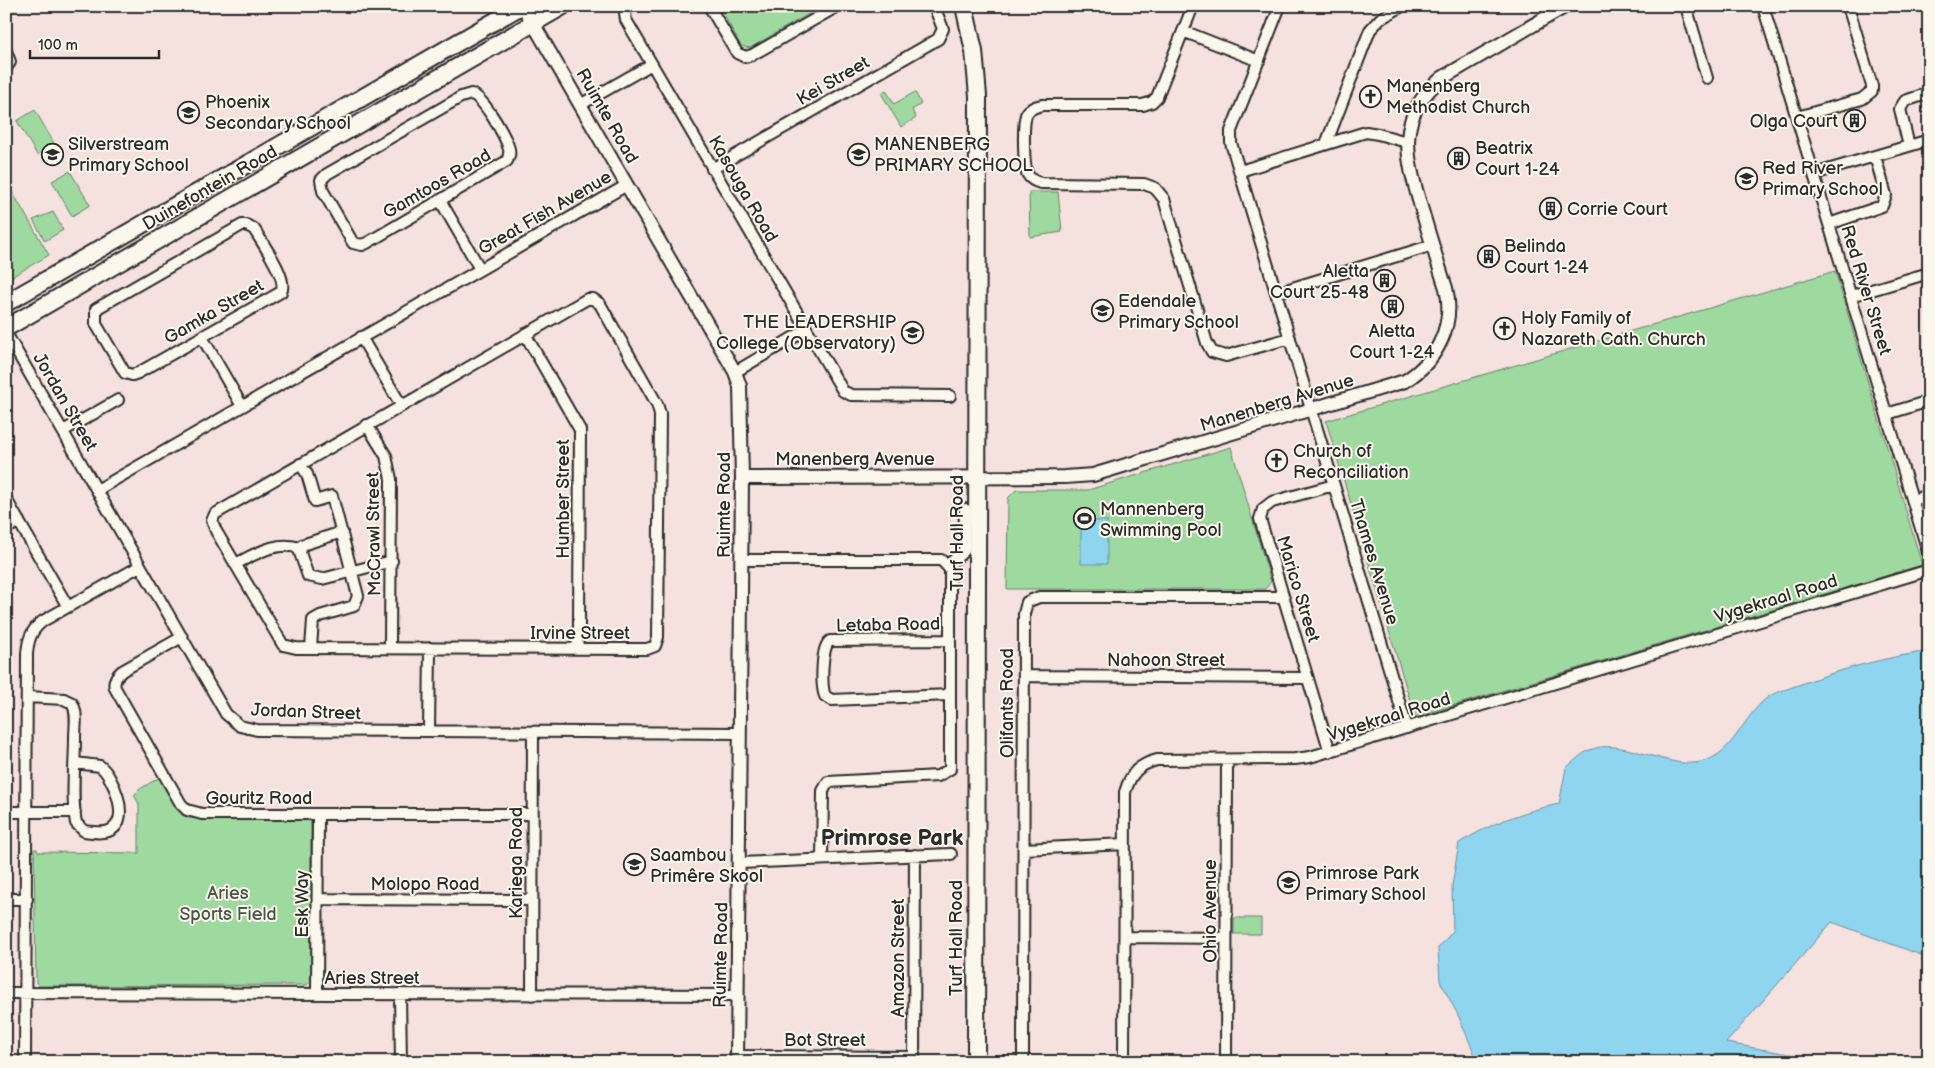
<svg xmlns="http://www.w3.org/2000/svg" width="1935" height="1068" font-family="'Balsamiq Sans',sans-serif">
<rect width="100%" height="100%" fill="#f5e1de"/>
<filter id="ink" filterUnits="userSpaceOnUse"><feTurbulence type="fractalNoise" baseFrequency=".02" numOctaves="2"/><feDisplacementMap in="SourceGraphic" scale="10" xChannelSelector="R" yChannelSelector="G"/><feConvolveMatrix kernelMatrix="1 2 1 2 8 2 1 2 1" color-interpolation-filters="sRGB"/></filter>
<g filter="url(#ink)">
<path fill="#9ed9a0" stroke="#648266" d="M719,6H815L817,9L750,48L741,46Z
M886,90L894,104L915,92L921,104L912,110L916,118L901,127L881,93Z
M35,110L55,145L37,155L17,121Z
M70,171L90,205L72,216L52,181Z
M6,181L49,255L6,280Z
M1029,192H1058L1062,232L1030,237Z
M53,212L63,230L45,241L33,220Z
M1835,271L1922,565L1415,717L1326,421Z
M1231,447L1271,582L1265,589H1007L1008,498L1016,490H1088Z
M160,777L182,815L189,818L307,819L311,822V981L307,985L56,986H39L36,983L34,849H37L38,852L139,853V804L134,795L140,789Z
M1234,918H1261V934H1234Z"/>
<path fill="#8fd5f0" stroke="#6791a1" d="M1081,521H1107V564H1081Z
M1929,651V958L1832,922L1726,1043L1835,1062H1478L1458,1015L1440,981L1438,948L1453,931L1452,886L1459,843C1490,824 1523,811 1559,804L1566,768C1573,762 1582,753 1590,750C1619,737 1663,766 1694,763C1733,760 1740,718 1768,697C1775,692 1785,690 1793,687C1837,670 1882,658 1929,651Z"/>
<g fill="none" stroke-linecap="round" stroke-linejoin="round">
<defs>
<path id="minor" d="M624,6L626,20L843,391L851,395L950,396
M709,6L737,53L745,57L752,55L838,6
M1193,6L1157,97L1152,102L1143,105H1043C1036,106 1029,108 1026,115C1023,124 1023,166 1028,175C1031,180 1036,182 1041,183L1144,184L1155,188L1164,199L1207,343L1212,352L1226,356L1290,338
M1280,6L1231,131V143L1407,728
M1686,6L1707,78
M1763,6L1929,555
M1183,31L1259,61
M6,51L10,62L6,68
M471,94C482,95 506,137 509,149C510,154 509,156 507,161L367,243L362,245L353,243L323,191L321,180L327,174L461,97Z
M580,105L652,64
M1797,117L1862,99L1872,91V86L1848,6
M1326,144L1370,30L1380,19L1402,6
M1909,146L1900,109L1905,101L1929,93
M712,169L938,39L943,29L934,6
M1240,171L1366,132L1378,134L1407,142
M1814,174L1929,140
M440,200L480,269
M1829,224L1882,206L1886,195L1875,156
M242,225H246L254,229C262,243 289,279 281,292L138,373L132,375L125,373L96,324V309Z
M1276,293L1433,245
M1851,296L1929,273
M587,299H593L600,304L657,404L660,414L658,637L655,646L647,649L296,648L283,645L216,531L212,521L215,514Z
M6,333L226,714L240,726L257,730L740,733
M525,334L580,430L579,626L577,649
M202,337L242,406
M361,337L401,405
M735,372L806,330
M1887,414L1929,401
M367,425L386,456L391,479L390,648
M63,431L118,400
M300,464L307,474L315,501L332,496L358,596L354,606L320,616L313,620L311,648
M97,490L627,185
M6,499L68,607
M1913,500L1929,495
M6,529L19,521
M342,532L302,545L300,553L308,576L322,579L392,561
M741,560H941L950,569V769L938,776L828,782L823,791L822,859
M235,564C256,554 277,540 300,548
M948,565L964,551L965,509
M182,637L122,671C116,676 113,681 115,688L181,804L187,810L202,814H532
M1024,676L1308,678
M949,695L832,700L825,696C821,686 821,646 830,641L950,640
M27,697L64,699L72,703C78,713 75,726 75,737C75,765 71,796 76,823L84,831C92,832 104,834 111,830C131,819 113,776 100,766L75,763
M429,731L430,648
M1330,752L1260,519L1263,509L1272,502L1334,485
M6,812H75
M1024,849L1125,844
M740,863L951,854
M6,899H27
M318,899L532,900
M1125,937L1226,938
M6,993L737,995
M317,994L318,814
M400,994L401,1062
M532,995L533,732
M737,1056L914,1057
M25,1062L27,654C28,640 31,630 43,621L140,566
M914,1062L915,855
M1023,1062L1024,614L1027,602L1039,597H1283
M1124,1062L1125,792C1131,773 1138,765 1157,760L1295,759L1310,757L1929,570
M1226,1062L1227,760"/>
<path id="tertiary" d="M523,6L735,372L740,386L742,478L737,1062
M742,478L1065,477L1093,475L1405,381C1437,361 1455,325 1446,288C1437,261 1429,234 1421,207C1406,156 1395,116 1442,78L1566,6"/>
<path id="primary" d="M964,6L974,51L978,96L976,1062
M6,303L521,6
M6,328L563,6"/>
</defs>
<use href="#minor" stroke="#2b2b2b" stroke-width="14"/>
<use href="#tertiary" stroke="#2b2b2b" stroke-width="16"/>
<use href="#primary" stroke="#2b2b2b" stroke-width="20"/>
<use href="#minor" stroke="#fbf7ec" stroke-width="10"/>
<use href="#tertiary" stroke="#fbf7ec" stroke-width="12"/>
<use href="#primary" stroke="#fbf7ec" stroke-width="16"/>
</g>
</g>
<defs>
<symbol id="church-ring" viewBox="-11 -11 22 22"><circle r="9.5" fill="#fbf7ec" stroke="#2b2b2b" stroke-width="1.5"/><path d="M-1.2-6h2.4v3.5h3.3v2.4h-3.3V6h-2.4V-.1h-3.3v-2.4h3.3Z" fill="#2b2b2b"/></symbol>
<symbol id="school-ring" viewBox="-11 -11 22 22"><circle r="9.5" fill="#fbf7ec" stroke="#2b2b2b" stroke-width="1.5"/><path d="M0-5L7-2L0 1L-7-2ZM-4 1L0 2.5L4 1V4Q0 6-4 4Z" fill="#2b2b2b"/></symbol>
<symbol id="building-ring" viewBox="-11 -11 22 22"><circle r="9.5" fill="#fbf7ec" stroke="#2b2b2b" stroke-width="1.5"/><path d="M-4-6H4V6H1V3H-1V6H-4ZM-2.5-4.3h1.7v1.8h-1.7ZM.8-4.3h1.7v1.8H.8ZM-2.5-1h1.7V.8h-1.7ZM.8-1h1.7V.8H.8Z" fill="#2b2b2b"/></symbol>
<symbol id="stadium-ring" viewBox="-11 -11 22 22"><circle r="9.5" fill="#fbf7ec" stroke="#2b2b2b" stroke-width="1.5"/><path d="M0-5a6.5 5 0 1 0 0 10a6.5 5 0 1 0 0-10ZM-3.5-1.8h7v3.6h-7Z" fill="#2b2b2b"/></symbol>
</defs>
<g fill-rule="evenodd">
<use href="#church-ring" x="1358" y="84" width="25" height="25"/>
<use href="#school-ring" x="176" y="100" width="25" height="25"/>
<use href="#building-ring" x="1842" y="108" width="25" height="25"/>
<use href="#school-ring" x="40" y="142" width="25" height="25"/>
<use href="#school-ring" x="846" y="142" width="25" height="25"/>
<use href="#building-ring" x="1446" y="146" width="25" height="25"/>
<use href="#school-ring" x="1734" y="166" width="25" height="25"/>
<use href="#building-ring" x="1538" y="196" width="25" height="25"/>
<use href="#building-ring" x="1476" y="244" width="25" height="25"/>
<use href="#building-ring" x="1372" y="268" width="25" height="25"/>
<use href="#building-ring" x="1380" y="294" width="25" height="25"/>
<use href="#school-ring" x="1090" y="298" width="25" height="25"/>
<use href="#church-ring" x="1492" y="316" width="25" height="25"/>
<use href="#school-ring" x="900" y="320" width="25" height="25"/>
<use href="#church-ring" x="1264" y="448" width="25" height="25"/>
<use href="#stadium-ring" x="1072" y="506" width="25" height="25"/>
<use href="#school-ring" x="622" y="852" width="25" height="25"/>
<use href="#school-ring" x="1276" y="870" width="25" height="25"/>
</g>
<g text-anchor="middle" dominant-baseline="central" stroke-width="4" stroke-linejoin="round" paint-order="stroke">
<g font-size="18" fill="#2b2b2b" stroke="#fbf7ec">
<text transform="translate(833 81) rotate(-30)">Kei Street</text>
<text transform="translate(607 116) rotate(60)">Ruimte Road</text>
<text transform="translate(437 184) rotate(-30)">Gamtoos Road</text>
<text transform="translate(210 188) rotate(-30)">Duinefontein Road</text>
<text transform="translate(743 189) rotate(60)">Kasouga Road</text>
<text transform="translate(545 213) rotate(-30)">Great Fish Avenue</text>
<text transform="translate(1866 290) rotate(73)">Red River Street</text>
<text transform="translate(214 312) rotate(-30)">Gamka Street</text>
<text transform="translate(65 402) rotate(60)">Jordan Street</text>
<text transform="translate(1277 403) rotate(-17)">Manenberg Avenue</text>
<text x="855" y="459">Manenberg Avenue</text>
<text transform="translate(563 499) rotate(-90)">Humber Street</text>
<text transform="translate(724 505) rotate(-90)">Ruimte Road</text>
<text transform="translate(957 533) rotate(-90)">Turf Hall Road</text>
<text transform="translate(374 534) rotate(-91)">McCrawl Street</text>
<text transform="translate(1374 562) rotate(73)">Thames Avenue</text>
<text transform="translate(1298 589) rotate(73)">Marico Street</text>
<text transform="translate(1776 599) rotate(-17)">Vygekraal Road</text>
<text transform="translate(888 625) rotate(-1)">Letaba Road</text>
<text x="580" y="633">Irvine Street</text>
<text x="1166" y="660">Nahoon Street</text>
<text transform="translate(1007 703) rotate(-90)">Olifants Road</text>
<text transform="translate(306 712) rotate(2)">Jordan Street</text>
<text transform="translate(1389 717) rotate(-17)">Vygekraal Road</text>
<text x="259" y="798">Gouritz Road</text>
<text transform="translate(516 863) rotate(-90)">Kariega Road</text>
<text x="425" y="884">Molopo Road</text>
<text transform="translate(302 904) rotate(-90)">Esk Way</text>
<text transform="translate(1210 911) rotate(-90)">Ohio Avenue</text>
<text transform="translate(956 938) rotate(-90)">Turf Hall Road</text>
<text transform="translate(721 955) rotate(-89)">Ruimte Road</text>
<text transform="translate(898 958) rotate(-90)">Amazon Street</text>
<text x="372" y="978">Aries Street</text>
<text x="825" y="1040">Bot Street</text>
</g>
<g font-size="18" fill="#2b2b2b" stroke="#fbf7ec" text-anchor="start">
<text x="1386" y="86">Manenberg<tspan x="1386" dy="21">Methodist Church</tspan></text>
<text x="205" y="102">Phoenix<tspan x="205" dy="21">Secondary School</tspan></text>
<text x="1838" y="121" text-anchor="end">Olga Court</text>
<text x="68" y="144">Silverstream<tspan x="68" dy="21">Primary School</tspan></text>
<text x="874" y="144">MANENBERG<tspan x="874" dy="21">PRIMARY SCHOOL</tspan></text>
<text x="1475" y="148">Beatrix<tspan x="1475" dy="21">Court 1-24</tspan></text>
<text x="1762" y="168">Red River<tspan x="1762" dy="21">Primary School</tspan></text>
<text x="1567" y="209">Corrie Court</text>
<text x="1504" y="246">Belinda<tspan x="1504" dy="21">Court 1-24</tspan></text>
<text x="1369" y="271" text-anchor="end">Aletta<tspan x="1369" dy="21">Court 25-48</tspan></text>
<text x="1118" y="301">Edendale<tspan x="1118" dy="21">Primary School</tspan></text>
<text x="1521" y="318">Holy Family of<tspan x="1521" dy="21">Nazareth Cath. Church</tspan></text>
<text x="896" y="322" text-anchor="end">THE LEADERSHIP<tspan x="896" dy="21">College (Observatory)</tspan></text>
<text x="1392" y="331" text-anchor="middle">Aletta<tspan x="1392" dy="21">Court 1-24</tspan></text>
<text x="1293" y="451">Church of<tspan x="1293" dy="21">Reconciliation</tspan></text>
<text x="1100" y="509">Mannenberg<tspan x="1100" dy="21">Swimming Pool</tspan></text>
<text x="650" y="855">Saambou<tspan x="650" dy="21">Primêre Skool</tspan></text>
<text x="1305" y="873">Primrose Park<tspan x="1305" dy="21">Primary School</tspan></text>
</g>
<g font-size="18" fill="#485648" stroke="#fbf7ec">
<text x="228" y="893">Aries<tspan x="228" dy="21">Sports Field</tspan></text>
</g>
<g font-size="22" font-weight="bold" fill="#2b2b2b" stroke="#fbf7ec">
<text x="892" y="838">Primrose Park</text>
</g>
</g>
<rect width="1935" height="1068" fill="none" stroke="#fbf7ec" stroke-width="25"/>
<rect x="12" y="12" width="1910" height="1043" fill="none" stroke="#2b2b2b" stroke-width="2" filter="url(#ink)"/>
<path d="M30 50v8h129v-8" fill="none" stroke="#2b2b2b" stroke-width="2.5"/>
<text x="38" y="50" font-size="15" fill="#2b2b2b" stroke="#fbf7ec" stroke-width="4" paint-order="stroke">100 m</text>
</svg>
